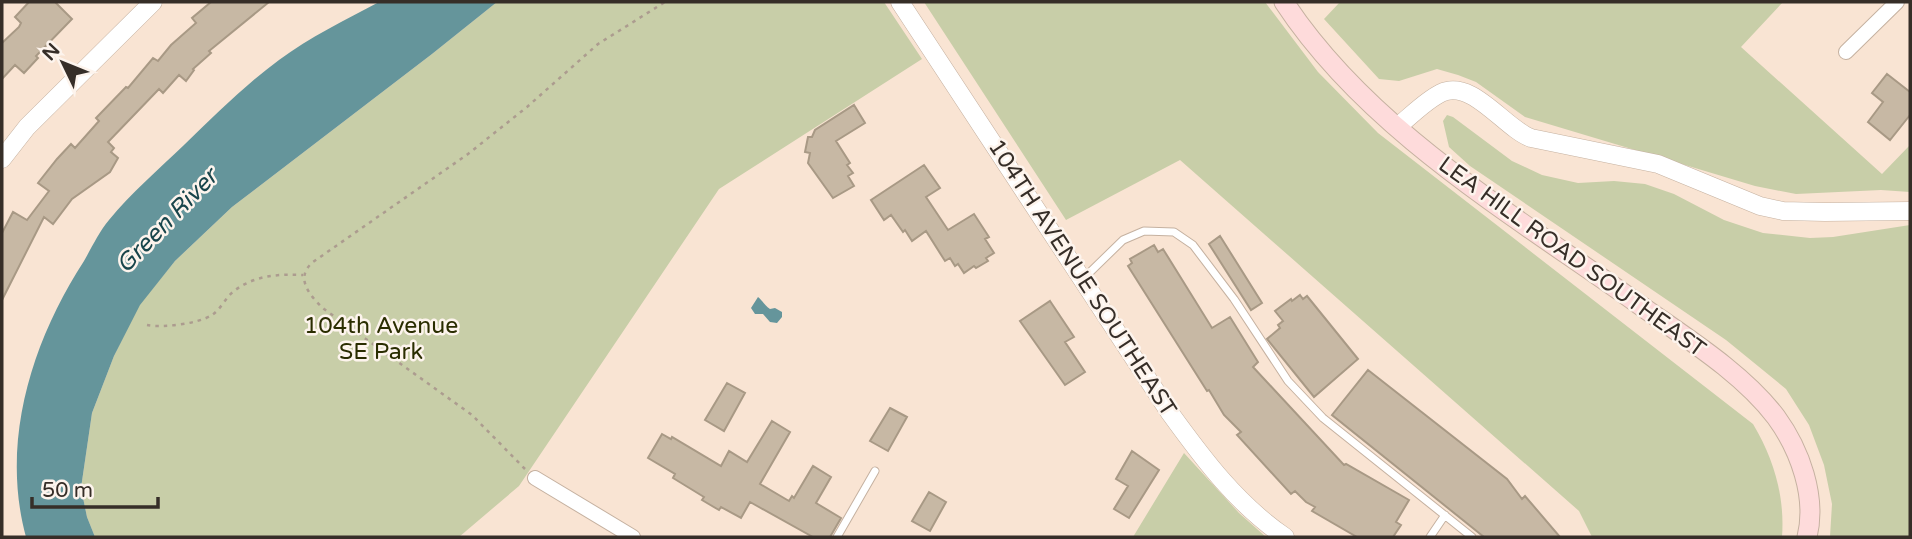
<svg xmlns="http://www.w3.org/2000/svg" width="1912" height="539" font-family="'Varela Round',sans-serif">
<rect width="100%" height="100%" fill="#f9e4d3"/>
<path fill="#c8cea8" d="M497,2H884L922,59L719,189L519,486L459,537H95L87,517L81,488L92,413L114,356L139,305L175,261L232,207L432,54Z
M924,2H1265L1318,72L1378,133L1753,424C1774,459 1785,497 1782,537H1592L1579,511L1180,160L1066,220Z
M1340,2H1783L1741,47L1882,174L1910,145V192L1881,190L1796,194L1755,186L1525,117L1476,82L1458,75L1437,69L1399,81L1379,79L1324,19Z
M1447,115L1453,117L1512,161L1542,175L1578,183L1614,181L1645,184L1674,194L1724,220L1763,233L1810,238L1833,237L1910,225V537H1830L1832,504L1824,465L1809,425L1786,389L1726,340L1470,166L1449,147L1443,121Z
M1184,453L1239,513L1266,537H1133Z"/>
<path fill="#65959b" d="M379,2H497L432,54L232,207L175,261L140,305L114,356L92,413L81,488L87,517L95,537H26C0,442 32,341 84,261C92,247 99,232 109,220C131,193 159,169 184,145C214,116 245,85 279,60C310,37 345,20 379,2Z
M758,297C763,301 765,306 770,309L775,308L782,312V317L777,323L770,322L763,314H755L751,308Z"/>
<path fill="#c7b8a4" stroke="#a89985" stroke-width="2" d="M29,2H55L72,19L36,56L38,58L24,73L15,65L2,79V43L19,27L21,23L15,17Z
M211,2H269L209,51L211,53L193,69L194,70L186,81L179,75L163,93L159,89L108,142L114,148L111,152L118,158L110,172L72,199L53,224L44,217L2,300V233L13,212L27,220L49,191L38,183L57,159L71,144L75,148L99,121L96,118L126,87L128,88L153,58L158,61L171,45L196,23L192,18Z
M1887,74L1910,92V115L1890,140L1868,122L1883,102L1872,93Z
M854,105L865,123L836,141L850,163L847,165L853,173L848,176L854,186L833,198L808,163L810,153L805,152L808,137H812L815,130Z
M924,165L940,188L926,197L948,230L974,214L989,237L985,239L994,253L986,258L988,261L976,268L974,266L964,273L958,264L955,266L950,258L945,261L926,231L912,241L905,230L903,232L891,215L884,220L871,200Z
M1220,236L1262,303L1251,310L1209,244Z
M1154,245L1158,252L1163,249L1212,328L1230,317L1258,362L1253,367L1344,465L1346,464L1409,500L1396,522L1401,525L1393,537H1357L1312,511L1315,507L1306,502L1295,491L1291,494L1237,435L1241,432L1224,415L1209,390L1207,391L1128,266L1132,263L1130,259Z
M1300,295L1303,299L1307,296L1358,359L1314,397L1267,339L1280,328L1278,325L1283,321L1275,311L1291,299L1292,301Z
M1050,301L1074,337L1065,342L1085,372L1065,385L1020,321Z
M1368,370L1507,479L1522,499L1525,496L1560,537H1484L1332,415Z
M727,383L745,393L724,431L705,420Z
M890,408L907,417L888,451L870,441Z
M772,421L790,432L760,484L789,501L792,496L794,498L813,466L831,477L816,503L841,518L830,537H813L750,502L741,518L721,507L719,510L702,500L704,497L673,478L675,474L648,458L662,434L671,439L672,437L721,466L729,451L747,462Z
M1132,451L1159,470L1129,518L1114,509L1128,486L1116,479Z
M929,492L946,502L930,531L912,521Z"/>
<g fill="none" stroke-linecap="round" stroke-linejoin="round">
<defs>
<path id="service" d="M1084,278L1123,240L1144,231L1174,232L1193,245L1234,299L1288,381L1323,418L1472,537
M837,537L875,471
M1430,537L1445,515"/>
<path id="minor" d="M1846,52L1897,2
M535,478L633,537"/>
<path id="tertiary" d="M900,2L1170,413C1204,460 1237,504 1285,537
M1397,127C1411,116 1425,101 1441,93C1472,78 1504,128 1531,138L1658,164L1760,206L1783,211L1825,212L1910,211
M2,159L27,127L153,2"/>
<path id="secondary" d="M1284,2C1368,130 1514,215 1637,303C1683,336 1742,372 1776,417C1800,450 1817,497 1807,537"/>
</defs>
<use href="#service" stroke="#c5b1a0" stroke-width="9"/>
<use href="#minor" stroke="#c5b1a0" stroke-width="16"/>
<use href="#tertiary" stroke="#c5b1a0" stroke-width="19"/>
<use href="#secondary" stroke="#c5b1a0" stroke-width="21"/>
<path stroke="#ac9c8f" stroke-width="2.5" stroke-dasharray="3.5 5" stroke-linecap="butt" d="M147,325C162,328 198,324 212,315C221,309 226,297 234,291C255,275 278,274 303,275
M525,469L472,415L324,309C310,296 294,278 313,262L468,154L527,107L598,44L665,2"/>
<use href="#service" stroke="#fff" stroke-width="7"/>
<use href="#minor" stroke="#fff" stroke-width="14"/>
<use href="#tertiary" stroke="#fff" stroke-width="18"/>
<use href="#secondary" stroke="#fedbdb" stroke-width="19"/>
</g>
<g text-anchor="middle" dominant-baseline="central" stroke-width="5" stroke-linejoin="round" paint-order="stroke">
<g font-size="23" fill="#362e28" stroke="#fdf4ed">
<text transform="translate(1572 257) rotate(36)">LEA HILL ROAD SOUTHEAST</text>
<text transform="translate(1082 278) rotate(57)">104TH AVENUE SOUTHEAST</text>
</g>
<g font-size="23" fill="#2a2d00" stroke="#fdf4ed">
<text x="381" y="326">104th Avenue<tspan x="381" dy="26">SE Park</tspan></text>
</g>
<g font-size="24" font-style="italic" fill="#18454b" stroke="#fdf4ed">
<text transform="translate(167 221) rotate(-46)">Green River</text>
</g>
</g>
<rect width="1912" height="539" fill="none" stroke="#362e28" stroke-width="7"/>
<g transform="translate(63 63) rotate(313)" stroke="#fdf4ed" stroke-width="5" paint-order="stroke">
<path d="M0-5L12 26L0 18L-12 26Z" fill="#362e28"/>
<text y="-10" font-size="19" font-weight="bold" text-anchor="middle" fill="#362e28">N</text>
</g>
<path d="M32 497v10h126v-10" fill="none" stroke="#362e28" stroke-width="3.5"/>
<text x="42" y="497" font-size="21" fill="#362e28" stroke="#fdf4ed" stroke-width="5" paint-order="stroke">50 m</text>
</svg>
